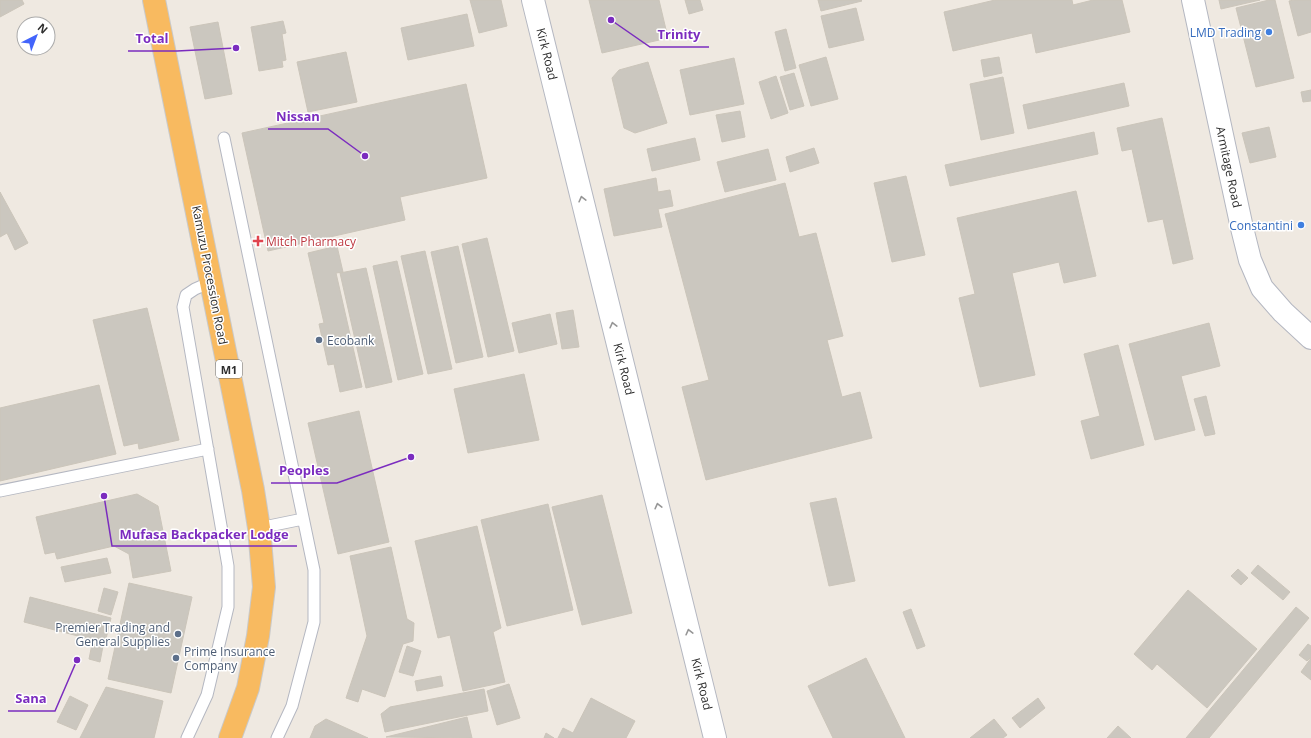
<svg xmlns="http://www.w3.org/2000/svg" width="1311" height="738" font-family="'Open Sans',sans-serif">
<rect width="100%" height="100%" fill="#efe9e1"/>
<path fill="#cbc7bf" stroke="#cbc5ba" d="M0,0H22L24,4L0,17Z
M470,0H501L507,26L479,33Z
M589,0H659L668,38L602,53Z
M685,0H700L703,10L689,14Z
M818,0H861L862,1L821,11Z
M995,0H1072L1073,5L1093,0H1122L1130,32L1036,53L1032,33L953,51L944,12Z
M1219,0H1260L1221,9Z
M1269,0H1275L1294,78L1256,87L1236,8Z
M1294,0H1311V32L1298,36L1289,1Z
M856,8L864,40L829,48L821,16Z
M467,14L474,46L408,60L401,28Z
M283,21L286,33L282,34L286,60L282,61L283,67L259,71L251,27Z
M218,22L232,94L205,99L190,27Z
M786,29L796,68L785,71L775,32Z
M346,52L357,102L308,112L297,62Z
M826,57L838,99L811,106L799,65Z
M999,57L1002,73L984,77L981,60Z
M734,58L744,104L690,115L680,70Z
M648,62L667,123L635,133L624,128L612,78L619,70Z
M794,73L804,106L790,110L780,77Z
M776,76L788,113L771,119L759,82Z
M1003,77L1014,133L981,140L970,84Z
M1124,83L1129,106L1028,129L1023,105Z
M466,84L487,178L400,197L405,220L268,251L242,133Z
M1311,90V101L1303,102L1301,92Z
M740,111L745,137L722,142L716,115Z
M1162,118L1193,259L1173,264L1163,219L1148,222L1132,149L1122,151L1117,128Z
M1269,127L1276,157L1250,163L1242,133Z
M1094,132L1098,154L950,186L945,165Z
M695,138L700,160L652,171L647,149Z
M814,148L819,163L790,172L786,157Z
M768,149L776,180L725,192L717,162Z
M906,176L925,255L892,262L874,183Z
M656,178L658,192L670,190L673,206L658,209L662,227L614,236L604,189Z
M785,183L799,237L816,233L843,336L827,340L842,397L860,392L872,438L706,480L682,387L709,380L665,214Z
M1076,191L1096,276L1064,283L1059,262L1012,273L1035,375L980,387L959,298L975,294L957,218Z
M0,192L28,243L15,250L7,233L0,237Z
M487,238L514,351L488,357L462,244Z
M337,246L343,272L336,273L362,387L340,392L334,364L328,365L319,324L324,323L308,253Z
M458,246L483,357L456,363L431,252Z
M425,251L452,369L428,374L401,256Z
M397,261L423,374L398,380L373,266Z
M366,268L392,382L366,388L340,273Z
M147,308L179,440L139,449L138,443L124,446L93,320Z
M573,310L579,347L562,349L556,313Z
M550,314L557,344L519,353L512,323Z
M1209,323L1220,366L1181,376L1195,430L1155,440L1129,344Z
M1118,345L1144,445L1091,459L1081,421L1100,416L1084,354Z
M524,374L539,440L468,453L454,389Z
M99,385L116,454L0,481V408Z
M1206,396L1215,434L1205,436L1194,399Z
M359,411L389,542L338,554L308,423Z
M137,494L158,506L171,571L133,578L129,554L114,546L57,559L55,552L45,554L36,517Z
M602,495L632,613L582,625L552,507Z
M836,498L855,581L829,586L810,503Z
M548,504L573,610L507,626L481,520Z
M477,526L501,628L493,632L505,682L463,691L450,635L438,638L415,541Z
M391,547L407,619L414,623L413,641L403,644L385,697L362,689L358,702L346,698L367,636L350,556Z
M107,558L111,573L65,582L61,567Z
M1258,565L1290,592L1283,600L1251,573Z
M1238,569L1248,578L1241,585L1231,576Z
M129,583L192,597L171,693L108,679Z
M104,588L118,592L111,615L98,611Z
M1188,590L1257,649L1207,708L1157,664L1152,670L1134,654Z
M30,597L111,618L105,643L24,622Z
M1296,607L1309,618L1209,738H1186Z
M911,609L925,646L917,649L903,612Z
M92,644L103,646L100,662L89,659Z
M1308,644L1311,646V657L1307,661L1299,655Z
M407,646L421,651L413,676L399,672Z
M866,658L905,738H833L808,686Z
M1311,658V680L1301,672Z
M441,676L443,686L417,691L415,681Z
M509,684L520,718L497,725L487,691Z
M106,687L163,701L154,738H80Z
M484,689L488,711L385,732L381,714L390,707Z
M70,696L88,705L76,730L57,722Z
M591,698L635,721L626,738H558L563,728L573,733Z
M1038,698L1045,708L1020,728L1012,718Z
M467,717L472,738L386,737Z
M326,719L368,738H310L315,726Z
M994,719L1007,735L1003,738H970Z
M1118,726L1131,738H1107Z
M546,733L554,738H544Z"/>
<g fill="none" stroke-linecap="round" stroke-linejoin="round">
<defs>
<path id="service" d="M224,138L314,570V622L292,706L277,738
M0,491L208,449
M259,528L303,519
M187,738L207,695L228,607V566L183,307L186,295L195,289L211,282"/>
<path id="minor" d="M533,0L715,738
M1193,0L1242,228L1250,260L1262,288L1283,312L1311,338"/>
<path id="trunk" d="M154,0L253,490L259,528L264,587L258,636L248,688L230,738"/>
</defs>
<use href="#service" stroke="#b4b7c1" stroke-width="13"/>
<use href="#minor" stroke="#b4b7c1" stroke-width="24"/>
<use href="#trunk" stroke="#c9c9c9" stroke-width="24"/>
<use href="#service" stroke="#fff" stroke-width="11"/>
<use href="#minor" stroke="#fff" stroke-width="22"/>
<use href="#trunk" stroke="#f8ba60" stroke-width="22"/>
</g>
<defs><path id="oneway-chevron" d="M-2-3.5L2.5 0L-2 3.5" fill="none" stroke-width="1.6" stroke-linecap="round" stroke-linejoin="round"/></defs>
<g stroke="#969696">
<use href="#oneway-chevron" transform="translate(582 199) rotate(-104)"/>
<use href="#oneway-chevron" transform="translate(613 325) rotate(-104)"/>
<use href="#oneway-chevron" transform="translate(658 506) rotate(-104)"/>
<use href="#oneway-chevron" transform="translate(689 632) rotate(-104)"/>
</g>
<g fill="#3f7fe0" stroke="#fff" stroke-width="1.5">
<circle cx="1269" cy="32" r="4"/>
<circle cx="1301" cy="225" r="4"/>
</g>
<path fill="#e0444e" stroke="#fff" stroke-width="1.5" d="M256 235h4v4h4v4h-4v4h-4v-4h-4v-4h4z"/>
<g fill="#5c6f8a" stroke="#fff" stroke-width="1.5">
<circle cx="319" cy="340" r="4"/>
<circle cx="178" cy="634" r="4"/>
<circle cx="176" cy="658" r="4"/>
</g>
<g text-anchor="middle" dominant-baseline="central" stroke-width="3" stroke-linejoin="round" paint-order="stroke">
<rect fill="#fff" stroke="#6d6d6d" stroke-width="1" x="216" y="360" width="26" height="18" rx="3"/>
<g font-size="11" font-weight="bold" fill="#2e2e2e">
<text x="229" y="369">M1</text>
</g>
<g font-size="12" fill="#366cbe" stroke="#fff" text-anchor="end">
<text x="1261" y="32">LMD Trading</text>
<text x="1293" y="225">Constantini</text>
</g>
<g font-size="12" fill="#2e2e2e" stroke="#fff">
<text transform="translate(547 54) rotate(76)">Kirk Road</text>
<text transform="translate(1229 167) rotate(78)">Armitage Road</text>
<text transform="translate(210 275) rotate(79)">Kamuzu Procession Road</text>
<text transform="translate(624 369) rotate(76)">Kirk Road</text>
<text transform="translate(702 684) rotate(76)">Kirk Road</text>
</g>
<g font-size="12" fill="#be3a42" stroke="#fff" text-anchor="start">
<text x="266" y="241">Mitch Pharmacy</text>
</g>
<g font-size="12" fill="#4e5e75" stroke="#fff" text-anchor="start">
<text x="327" y="340">Ecobank</text>
<text x="170" y="627" text-anchor="end">Premier Trading and<tspan x="170" dy="14">General Supplies</tspan></text>
<text x="184" y="651">Prime Insurance<tspan x="184" dy="14">Company</tspan></text>
</g>
</g>
<path fill="none" stroke="#7b2cbf" stroke-width="1.5" d="M611 20L650 47H709M236 48L177 51H128M365 156L328 129H268M411 457L337 483H271M104 496L112 546H297M77 660L55 711H8"/>
<g fill="#7b2cbf" stroke="#fff" stroke-width="1.5">
<circle cx="611" cy="20" r="4"/>
<circle cx="236" cy="48" r="4"/>
<circle cx="365" cy="156" r="4"/>
<circle cx="411" cy="457" r="4"/>
<circle cx="104" cy="496" r="4"/>
<circle cx="77" cy="660" r="4"/>
</g>
<g font-size="13" text-anchor="middle" font-weight="bold" fill="#7b2cbf" stroke="#fff" stroke-width="3" stroke-linejoin="round" paint-order="stroke">
<text x="679" y="39">Trinity</text>
<text x="152" y="43">Total</text>
<text x="298" y="121">Nissan</text>
<text x="304" y="475">Peoples</text>
<text x="204" y="539">Mufasa Backpacker Lodge</text>
<text x="31" y="703">Sana</text>
</g>
<g transform="translate(36 36) rotate(42)"><circle r="19" fill="#ffffff" stroke="#ababab"/>
<path d="M0-3L7 15L0 10L-7 15Z" fill="#4264fb"/>
<text y="-6" font-size="11" font-weight="bold" text-anchor="middle" fill="#2e2e2e">N</text>
</g>
</svg>
